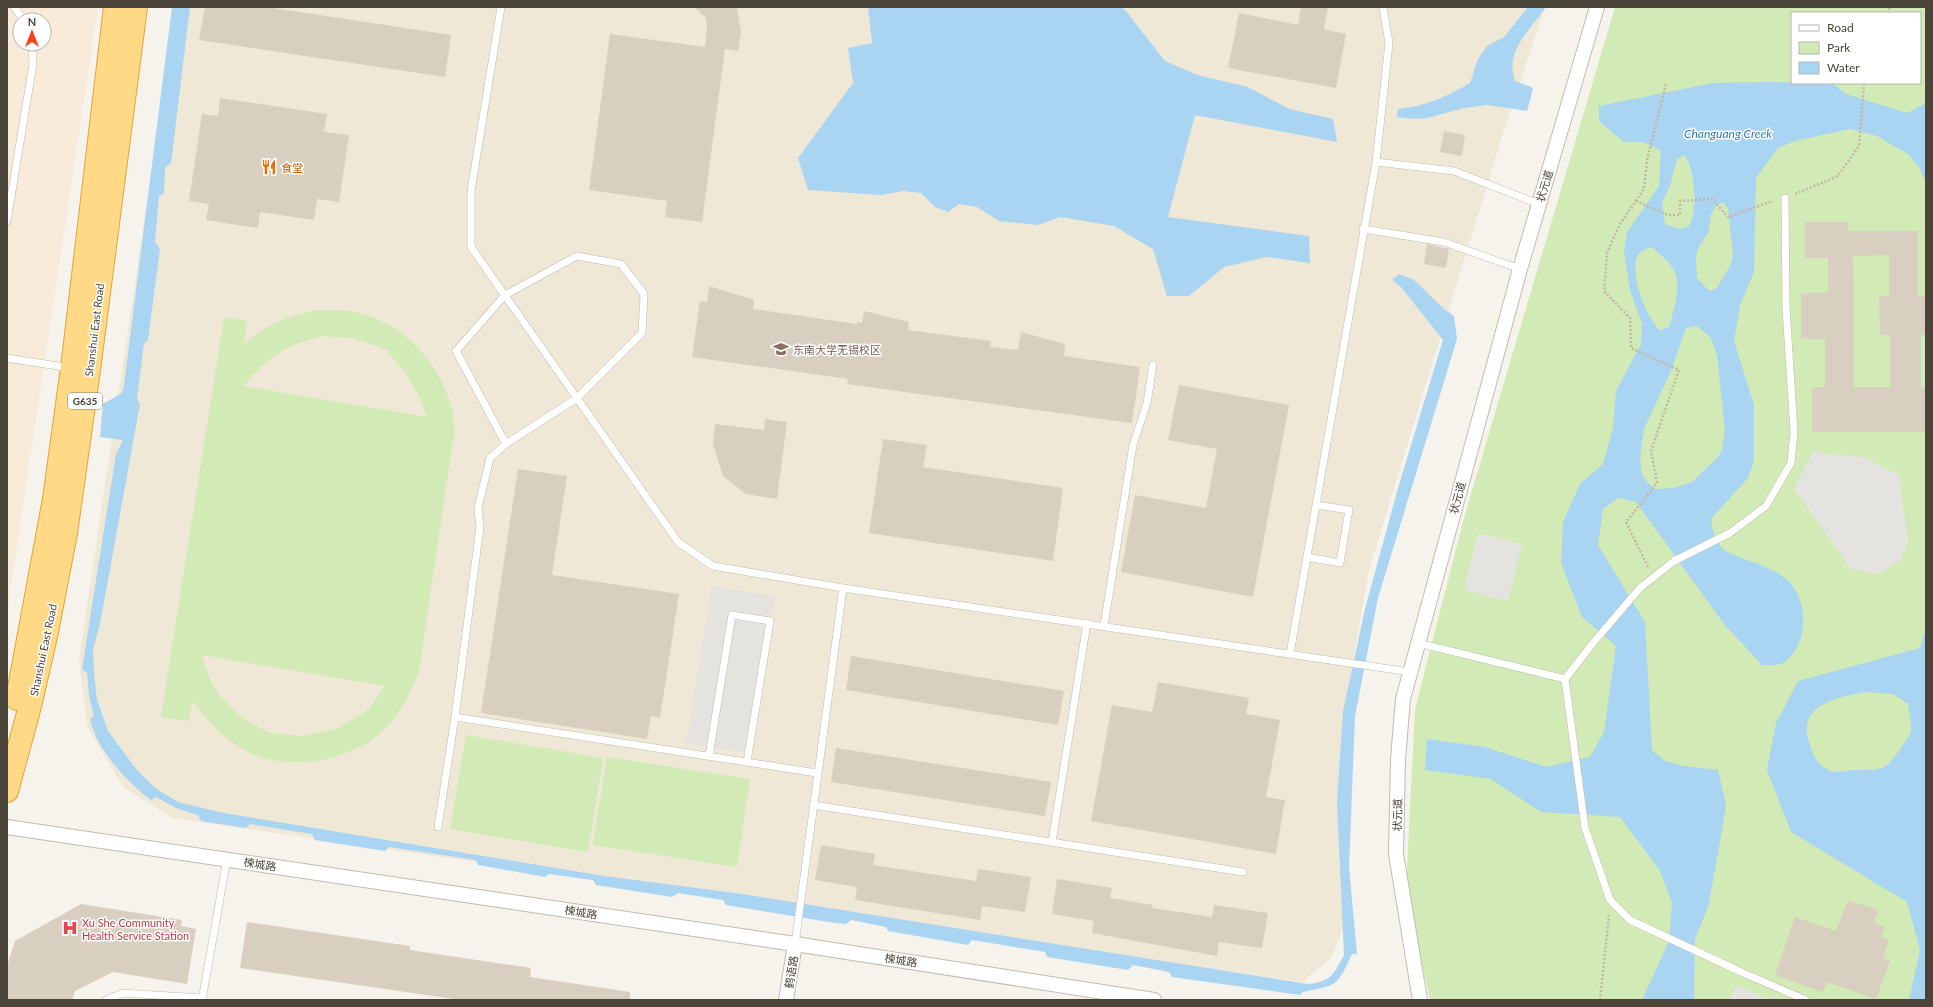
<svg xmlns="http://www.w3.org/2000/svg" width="1933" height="1007" font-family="Lato,'Noto Sans SC',sans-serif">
<rect width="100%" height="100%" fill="#f6f3ec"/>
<path fill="#f7ead8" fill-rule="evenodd" d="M7,7H98L7,613ZM20,20H44V44H20Z"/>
<path fill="#efe8d6" d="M176,7H1545L1505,127L1369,570L1346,702V919L1332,957L1303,982L172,818L123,787L87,726L79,660Z"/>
<path fill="#d2eab5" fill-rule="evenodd" d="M1615,7H1926V1000H1430L1406,888L1415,709L1464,518ZM1792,13H1920V83H1792Z
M317,310C327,311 338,310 348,311C399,318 439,360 452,409C454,416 453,425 454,433L419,671C409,698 394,725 369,742C365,745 358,747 353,750C318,766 274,768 239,747C219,735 207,719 192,701L189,721L161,717L224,317L247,321L244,344C270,322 284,318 317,310ZM322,336L352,338L385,349L405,372L417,392L427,417L244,386C268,356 285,346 322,336ZM202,656V655L385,686L369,709L339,728L304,736L270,733L241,718L219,695L210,679Z
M466,735L603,758L588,852L450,829Z
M607,757L750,779L737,867L593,845Z"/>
<path fill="#e5e3e0" d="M1813,452L1863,457L1899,475L1908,541L1901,560L1878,574L1851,569L1794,489Z
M1478,533L1522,544L1508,601L1464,590Z
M712,586L775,596L749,753L686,743Z
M1736,986L1771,1000H1730Z"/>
<path fill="#a9d4f2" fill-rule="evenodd" d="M172,7H190L171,163L165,168L164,193L159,196L155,242L160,249L148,340L144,344L137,399L140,404L100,624L93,650L94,673L97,700L108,731L137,770L155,788L178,802L224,813L604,876L735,893L1308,984C1332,981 1333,975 1344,955L1337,802L1343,711L1365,609L1398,488L1443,340L1401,287L1392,280L1399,274L1414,280L1444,309L1454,316L1457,339L1378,598L1355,716L1349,867L1357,954H1352C1337,987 1337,985 1303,992L1300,995L1172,977L1169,972L1133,965L1128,970L1047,957L1045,952L972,940L968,945L888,931L886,927L851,920L846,924L835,923L726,905L723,900L678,893L672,897L596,885L593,880L549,874L545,877L478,865L476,860L389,847L385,851L315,840L312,834L250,824L246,828L201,821L198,815L176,808L156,797L151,800C127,782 96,749 90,719L94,716L89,696L87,673L82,669L116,454L123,440L100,437L103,404L122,393L124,385Z
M868,7H1121L1125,10L1165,61L1197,75L1248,87L1289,109L1333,119L1337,142L1195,115L1168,217L1309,236L1310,263L1266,257L1224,267L1189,296H1167L1153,249L1114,226L1060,217L1038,225L999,221L977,207L959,204L948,212L935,207L921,193L903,191L881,195L808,190L798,158L853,83L848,48L872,43Z
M1528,7H1546C1530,30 1504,52 1515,81L1531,87L1533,89L1527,111L1487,105L1464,108L1427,118L1414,119L1397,117L1398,109C1424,107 1448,96 1470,83L1478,59L1487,46L1504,37Z
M1769,82L1832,83L1846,94L1907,113L1926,103V183L1919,167L1908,154L1877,136L1850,129L1795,141L1778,148L1756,178L1754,272L1740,305L1734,341L1754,405V461L1748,478L1711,519C1713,532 1714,539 1723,549C1727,552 1732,554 1737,556C1753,563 1779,569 1791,584C1809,605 1808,647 1783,663C1778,666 1768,665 1762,665L1724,624L1636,502L1618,498L1603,509L1598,545L1645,622L1652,750L1665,761L1683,766L1718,770L1726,806L1709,904L1695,939L1694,1000H1642L1669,941L1672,902L1659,869L1620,817L1541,812L1491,779L1425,770L1427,739L1485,747L1546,767L1590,757L1604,732L1616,646L1582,617L1561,563L1563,522L1580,484L1603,464L1613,428L1616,391L1641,344L1642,324L1630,290L1624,251L1627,232L1659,186L1661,150L1642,142H1624L1599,121V106L1713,83ZM1685,155C1695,171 1698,210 1689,226L1680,229L1665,224L1662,203L1670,186L1677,159ZM1723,202L1728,209L1733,255L1731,264L1717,288L1709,291L1697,278L1696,256L1698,248L1708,233L1711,214L1716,206ZM1652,247C1658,253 1667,259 1672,267C1683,282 1674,310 1669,327L1660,330C1646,317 1630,276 1637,257C1640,250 1646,249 1652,247ZM1697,326L1711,338L1717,355L1725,431L1722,449L1718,457L1692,482L1674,488L1656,489L1648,483L1642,475L1640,457L1644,429L1671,371L1686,328Z
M1926,627V1000H1909L1920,950L1907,902L1791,832L1767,770L1776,723L1798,681L1920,648ZM1864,692L1893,694L1908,704C1909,712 1913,727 1910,734C1908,739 1891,763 1886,766C1877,771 1864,770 1853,770C1846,771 1833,774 1827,769C1817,764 1813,755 1810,745C1795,706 1835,698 1864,692Z"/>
<path fill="#d8cfc1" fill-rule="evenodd" d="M205,7H267L451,35L445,77L199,40Z
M694,7H737L741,32L738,51L725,49L702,222L665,217L667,201L589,190L610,34L705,47L707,27L706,18Z
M1301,7H1328L1324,29L1346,34L1336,88L1228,68L1239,13L1298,25Z
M220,98L327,114L324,132L349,135L339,202L317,199L314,220L260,212L258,228L206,220L209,204L189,201L202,114L218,116Z
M1444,131L1465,135L1462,156L1440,152Z
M1805,222H1848V231H1918V296H1926V335H1921V387H1926V432H1812V387H1825V339H1801V293H1828V258H1805ZM1889,255V296H1879L1880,335H1890V387H1854L1853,256Z
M1427,244L1449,249L1446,268L1424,264Z
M709,286L754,300L753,309L857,324V322L862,323L864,311L909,322L908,330L991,341L990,347L1018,350L1021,332L1065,344L1064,356L1140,367L1132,423L847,384L848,379L692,357L700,301L707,302Z
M1179,385L1289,405L1253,597L1121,572L1135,495L1206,508L1217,449L1168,440Z
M765,419L787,422L777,499L746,494L723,476L713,444L715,424L764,430Z
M883,439L927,445L923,467L1063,488L1053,561L869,533Z
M518,469L567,476L552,575L679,594L660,718L651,716L647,739L481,713Z
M851,656L1064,691L1058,725L846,690Z
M1158,682L1249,698L1246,714L1280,720L1266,797L1285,800L1276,854L1091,821L1112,705L1152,712Z
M836,748L1051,782L1045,816L831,782Z
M821,845L875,854L873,865L976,881L978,869L1031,877L1025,912L982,906L980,920L855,900L857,887L815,880Z
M1057,879L1112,888L1110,898L1153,905L1152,908L1212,917L1214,905L1268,913L1262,948L1219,942L1217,956L1092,933L1094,921L1052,914Z
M1848,900L1878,910L1874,923L1885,927L1881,937L1889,940L1883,958L1890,961L1876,999L1827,982L1823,992L1775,975L1795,917L1836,931Z
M81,904L182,920L181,926L196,929L187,984L113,972L75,991L72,1000H7V966L15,941Z
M247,922L410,946V950L531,968L530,977L630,992V1000H461L240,968Z"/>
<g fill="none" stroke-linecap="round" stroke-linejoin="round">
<defs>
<path id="service" d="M14,7L24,20
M501,7L471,191V247L678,542L713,566L843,588L1410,672
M1376,162L1454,171L1539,204
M1785,198L1786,307L1794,432L1791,463L1766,506L1730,533L1674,561L1640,588L1593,643L1565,679L1585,828L1610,900L1630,920L1741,972L1806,1000
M7,221L33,64L32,44
M1363,229L1444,242L1520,269
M7,358L70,368
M1307,557L1340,563L1349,510L1316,505
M1104,626L1133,445L1147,403L1153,365
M1418,643L1565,679
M1290,654L1376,162L1389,43L1383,7
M455,717L817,773
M709,756L732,615L770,621L747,762
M813,805L1243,872
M438,827L455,717L480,527L478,508L490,458L506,444L577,398L642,333L644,294L621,264L577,256L505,295L456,351L506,444
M1052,842L1087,623
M795,944L843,588
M106,1000L123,993L202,998
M202,1000L227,859"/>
<path id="minor" d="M7,827L795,944L1154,1000
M786,1000L795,944
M1420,1000L1396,854L1398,759L1403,699L1520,269L1597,7"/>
<path id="trunk" d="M17,699L54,499L72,368L115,7
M7,791L30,706L47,632L66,533L89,370L136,7"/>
</defs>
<use href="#service" stroke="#c2bbae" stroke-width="8"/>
<use href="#minor" stroke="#c2bbae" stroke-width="16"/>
<use href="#trunk" stroke="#e0a43c" stroke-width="24"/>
<path stroke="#c4b79f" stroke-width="2.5" stroke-dasharray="2 2" stroke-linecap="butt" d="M1887,13L1890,7
M1795,194L1838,176L1859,146L1864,83
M1636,201L1668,215H1680V201L1712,199L1728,217L1773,201
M1648,567L1626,522L1657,483L1651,451L1679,370L1631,348L1630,318L1604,291L1607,253L1620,224L1644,189L1647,160L1666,84
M1600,1000L1609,915"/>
<use href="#service" stroke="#fff" stroke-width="7"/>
<use href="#minor" stroke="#fff" stroke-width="14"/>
<use href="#trunk" stroke="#ffd985" stroke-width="22"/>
</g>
<defs>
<symbol id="restaurant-bare" viewBox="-9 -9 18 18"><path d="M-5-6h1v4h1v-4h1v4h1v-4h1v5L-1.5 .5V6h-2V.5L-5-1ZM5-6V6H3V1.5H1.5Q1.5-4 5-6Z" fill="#e8710a" stroke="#fff" stroke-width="2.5" paint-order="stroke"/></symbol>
<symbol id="university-bare" viewBox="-9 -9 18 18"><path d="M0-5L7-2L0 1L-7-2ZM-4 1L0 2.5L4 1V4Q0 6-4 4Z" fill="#8d6e63" stroke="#fff" stroke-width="2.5" paint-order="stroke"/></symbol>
<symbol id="hospital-bare" viewBox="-9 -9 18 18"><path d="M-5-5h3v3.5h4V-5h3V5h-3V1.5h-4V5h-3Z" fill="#e0444e" stroke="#fff" stroke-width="2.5" paint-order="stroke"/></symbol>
</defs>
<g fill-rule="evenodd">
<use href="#restaurant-bare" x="258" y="156" width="22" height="22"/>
<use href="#university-bare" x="770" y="338" width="22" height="22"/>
<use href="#hospital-bare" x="59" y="917" width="22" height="22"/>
</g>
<g text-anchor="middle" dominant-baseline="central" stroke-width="3" stroke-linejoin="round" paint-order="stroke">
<rect fill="#fff" stroke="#817c74" stroke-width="1" x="68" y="393" width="34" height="16" rx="3"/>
<g font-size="10" font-weight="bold" fill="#4b4439">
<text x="85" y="401">G635</text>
</g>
<g font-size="11" fill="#c56008" stroke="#fff" text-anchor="start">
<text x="281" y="167">食堂</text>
</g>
<g font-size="11" fill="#4b4439" stroke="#fff">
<text transform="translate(1544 186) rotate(-73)">状元道</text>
<text transform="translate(94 330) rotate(-83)">Shanshui East Road</text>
<text transform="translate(1457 498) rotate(-75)">状元道</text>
<text transform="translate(43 650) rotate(-78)">Shanshui East Road</text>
<text transform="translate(1397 815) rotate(-89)">状元道</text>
<text transform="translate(260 864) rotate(9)">楝城路</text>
<text transform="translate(581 912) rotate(9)">楝城路</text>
<text transform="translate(901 960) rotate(9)">楝城路</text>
<text transform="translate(791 972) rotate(-81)">鹤语路</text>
</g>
<g font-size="11" fill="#785e54" stroke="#fff" text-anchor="start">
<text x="793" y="349">东南大学无锡校区</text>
</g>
<g font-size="11" fill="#be3a42" stroke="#fff" text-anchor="start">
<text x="82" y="922">Xu She Community<tspan x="82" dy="13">Health Service Station</tspan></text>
</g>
<g font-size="12" font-style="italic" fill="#2e7ab2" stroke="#fff">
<text x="1728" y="133">Changuang Creek</text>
</g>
</g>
<rect width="1933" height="1007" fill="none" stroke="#4b4439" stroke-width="16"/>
<rect x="1791" y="12" width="130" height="72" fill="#ffffff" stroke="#b7b4b0"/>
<rect x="1799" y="25" width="20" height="6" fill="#ffffff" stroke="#b7b4b0"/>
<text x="1827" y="32" font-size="12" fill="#4b4439">Road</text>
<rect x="1799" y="42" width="20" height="12" fill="#d2eab5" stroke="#b7b4b0"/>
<text x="1827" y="52" font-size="12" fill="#4b4439">Park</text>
<rect x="1799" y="62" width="20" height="12" fill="#a9d4f2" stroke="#b7b4b0"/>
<text x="1827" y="72" font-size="12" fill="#4b4439">Water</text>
<g transform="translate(32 32)"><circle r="19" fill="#ffffff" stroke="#b7b4b0"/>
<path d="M0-3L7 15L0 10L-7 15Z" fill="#fc3f1d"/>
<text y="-6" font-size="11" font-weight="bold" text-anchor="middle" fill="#4b4439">N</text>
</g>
</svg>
